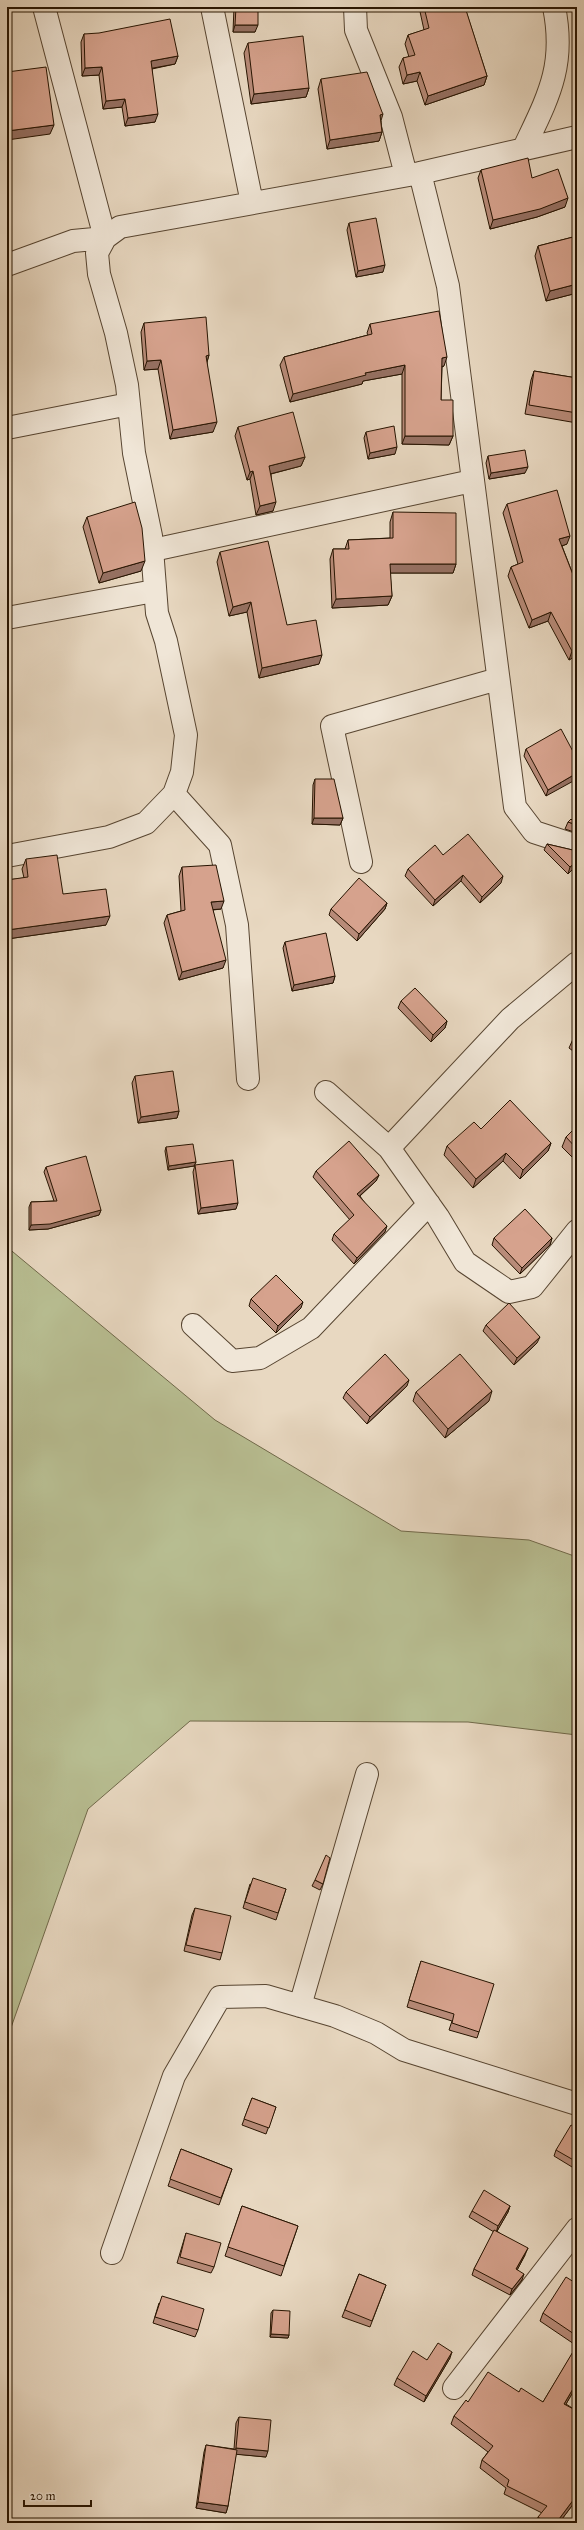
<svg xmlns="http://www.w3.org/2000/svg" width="584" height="2530" font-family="'IM FELL Great Primer',serif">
<rect width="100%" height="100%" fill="#e8d8c1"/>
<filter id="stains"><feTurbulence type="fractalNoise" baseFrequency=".005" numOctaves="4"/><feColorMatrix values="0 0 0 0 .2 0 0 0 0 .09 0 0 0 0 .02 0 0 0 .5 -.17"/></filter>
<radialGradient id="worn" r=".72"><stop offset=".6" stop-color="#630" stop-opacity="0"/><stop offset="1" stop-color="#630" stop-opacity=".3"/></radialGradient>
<path fill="#b8be92" stroke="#70694a" d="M7,1247L215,1420L401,1531L529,1540L577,1557V1735L468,1722L190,1721L88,1809L7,2039Z"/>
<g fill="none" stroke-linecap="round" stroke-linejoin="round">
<defs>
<path id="street" d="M212,7L252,203
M355,7L356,30L391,117L406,175
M524,148C548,97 566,66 554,7
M420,173L448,286L515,807L534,832L577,846
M7,265L73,241L105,238L44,7
M7,428L129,404
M153,550L472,481
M7,618L154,591
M174,794L220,845L237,925L248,1079
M7,856L109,837L146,823L174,794L182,772L186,735L166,641L157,613L151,536L134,453L127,385L116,333L99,274L97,253L105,238L120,227L420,173L577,137
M361,862L332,726L498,679
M326,1092L389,1148L438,1217L465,1262L509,1292L532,1287L577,1231
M389,1148L510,1019L577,963
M193,1325L232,1361L260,1358L311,1328L429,1204
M300,2006L367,1774
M112,2253L174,2076L220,1997L266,1996L335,2016L376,2033L404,2050L577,2104
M454,2388L577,2229"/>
</defs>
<use href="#street" stroke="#574531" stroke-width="24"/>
<use href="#street" stroke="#f0e6d7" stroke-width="22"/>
</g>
<path fill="#b88b79" stroke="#271401" d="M234,7H258L255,32H233Z
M419,7H466L465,8L487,76L484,85L425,105L417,81L403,84L399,67L403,58L409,57L405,44L408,35L424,30Z
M84,34L178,56L175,64L152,69L155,122L125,126L122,107L103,109L99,75L82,76L81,42Z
M248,43L309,88L306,97L251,104L244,53Z
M321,79L381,121L382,132L379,141L327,149L318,89Z
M481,170L532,178L565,207L537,217L490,229L478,178Z
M349,223L383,272L356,277L347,230Z
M577,236V293L546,301L535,256L538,246Z
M144,323L209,355L207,362L213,432L170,439L158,369L144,370L141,332Z
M370,324L444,366L442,367L441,400L453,436L449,445L402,444V374L363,381L362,384L290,402L280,365L284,357L368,335L367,333Z
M534,371L577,378V423L525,414L531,380Z
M238,427L305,457L301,466L271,474L273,511L256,515L250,479L247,480L235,436Z
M366,432L395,454L368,459L364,438Z
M488,456L525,473L489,479L486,463Z
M507,504L567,544L562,546L577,585V655L569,660L548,621L529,628L508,576L511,567L518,564L503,513Z
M393,512L456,564L453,573H390L392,596L388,605L332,608L330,559L333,549H345L348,540L390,538V522Z
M87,517L141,571L99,583L83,527Z
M220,552L319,664L259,678L247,612L229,616L217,562Z
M526,749L577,759L546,796L524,756Z
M315,779L343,818L340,825L312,824L313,785Z
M568,822L577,825L574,832L565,829Z
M547,844L577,851V865L568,874L544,850Z
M443,855L501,883L480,903L461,881L433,906L405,876L408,869Z
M26,859L63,894L106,925L7,939V880L24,878L22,869Z
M182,867L221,909L213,910L223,968L179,980L164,923L167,915L181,911L179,876Z
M387,903L385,909L357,941L329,915L331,909Z
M285,942L335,976L333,983L292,991L283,948Z
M401,1001L447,1021L445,1028L431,1042L398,1008Z
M577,1033V1054L569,1048L573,1039Z
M135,1076L179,1111L177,1118L138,1123L132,1083Z
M577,1126V1162L562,1147L566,1137Z
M481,1129L551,1143L548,1151L520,1179L503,1161L473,1188L444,1155L447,1146Z
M166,1147L196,1162L194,1166L168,1170L165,1151Z
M195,1165L236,1209L198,1214L193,1172Z
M46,1167L101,1210L99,1215L48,1229L29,1230V1207L31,1202L54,1201L44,1172Z
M316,1171L379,1175L376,1181L360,1196L385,1232L354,1264L332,1240L334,1234L350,1220L313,1177Z
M494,1238H552L550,1245L520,1274L492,1245Z
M251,1299L301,1308L276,1333L249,1306Z
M486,1325L537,1343L514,1365L483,1331Z
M407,1386L367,1424L343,1398L346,1392Z
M416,1392L489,1401L445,1438L413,1401Z
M315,1880L323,1884L320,1890L312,1886Z
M250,1884L286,1889L276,1920L243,1908Z
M195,1908L222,1953L220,1960L184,1951L192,1915Z
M421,1961L479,2032L477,2038L449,2030L452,2021L407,2007Z
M252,2098L276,2107L266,2134L242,2125Z
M577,2128V2170L554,2156L556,2150Z
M181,2149L232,2169L219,2205L168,2186Z
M242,2206L298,2226L281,2276L225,2256Z
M510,2206L508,2212L497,2231L525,2255L517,2270L522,2280L510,2295L472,2275L474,2269L494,2232L469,2217L472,2211Z
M186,2233L214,2267L211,2273L177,2263Z
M359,2274L386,2285L370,2327L342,2317Z
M577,2284V2385L566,2404L577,2411V2443L574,2448L577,2450V2499L559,2523H536L538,2517L542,2513L504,2494L506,2488L480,2468L482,2460L488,2452L451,2424L454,2416L468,2402L519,2392L543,2402L577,2346L540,2321L543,2313Z
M159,2303L198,2330L195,2337L153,2323Z
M273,2310L289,2335L288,2338L270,2337L271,2313Z
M450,2358L424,2402L394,2385L397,2378L427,2360Z
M239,2417L266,2457L236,2454L228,2506L226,2513L196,2508L204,2452L206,2445L234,2449L236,2423Z"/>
<path fill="#967163" stroke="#271401" d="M235,25H258L255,32H233Z
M178,56L175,64L148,69L151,61Z
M102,67L99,75L82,76L85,68Z
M420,72L417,81L403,84L407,75Z
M487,76L484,85L425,105L428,96Z
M309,88L306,97L251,104L254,94Z
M125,99L122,107L103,109L106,101Z
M158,114L155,122L125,126L128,118Z
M383,114L380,124V115Z
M54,125L50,134L7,140V131Z
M382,132L379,141L327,149L330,140Z
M568,198L565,207L537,217L490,229L493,220Z
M385,265L383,272L356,277L358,271Z
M577,284V293L546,301L550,291Z
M209,355L206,365V356Z
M447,357L444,366L439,367L442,358Z
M161,360L158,369L144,370L147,361Z
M405,365L402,374L363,381L362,384L290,402L293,394L365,373Z
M217,422L213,432L170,439L173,430Z
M405,436H453L449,445L402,444Z
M397,447L395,454L368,459L370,453Z
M305,457L301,466L266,475L269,466Z
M528,467L525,473L489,479L491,473Z
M253,471L250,479L247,480L250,472Z
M276,502L273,511L256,515L260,506Z
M570,536L567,544L556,548L559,539Z
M145,561L141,571L99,583L103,573Z
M390,564H456L453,573H386Z
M392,596L388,605L332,608L336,599Z
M251,602L247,612L229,616L233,607Z
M551,612L548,621L529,628L532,620Z
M577,648V655L569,660L572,651Z
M322,655L319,664L259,678L262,668Z
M577,773V779L546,796L548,790Z
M314,818H343L340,825L312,824Z
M577,861V865L568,874L570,867Z
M463,875L461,881L433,906L435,900Z
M503,876L501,883L480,903L482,897Z
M224,901L221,909L208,910L211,902Z
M387,903L385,909L357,941L359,934Z
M110,916L106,925L7,939V930Z
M226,960L223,968L179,980L182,972Z
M335,976L333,983L292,991L294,985Z
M447,1021L445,1028L431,1042L433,1035Z
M179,1111L177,1118L138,1123L141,1117Z
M551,1143L548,1151L520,1179L523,1170Z
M506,1153L503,1161L473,1188L476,1179Z
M196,1162L194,1166L168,1170L169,1166Z
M379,1175L376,1181L355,1200L357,1194Z
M238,1203L236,1209L198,1214L201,1208Z
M101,1210L99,1215L48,1229L29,1230L31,1225Z
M387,1226L385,1232L354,1264L357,1258Z
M552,1238L550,1245L520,1274L522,1268Z
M303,1302L301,1308L276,1333L278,1326Z
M540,1337L537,1343L514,1365L517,1358Z
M409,1380L407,1386L367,1424L370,1417Z
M492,1391L489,1401L445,1438L448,1429Z
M510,2206L508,2212L496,2233L498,2226Z
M528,2248L525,2255L514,2276L516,2269Z
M524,2274L522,2280L510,2295L512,2289Z
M271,2334L289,2335L288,2338L270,2337Z
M452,2352L450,2358L424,2402L426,2396Z
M577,2382V2385L562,2411L564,2404Z
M577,2440V2443L570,2455L573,2448Z
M236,2448L268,2451L266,2457L233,2454Z
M577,2495V2499L559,2523H556Z
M198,2502L228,2506L226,2513L196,2508Z"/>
<path fill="#d6a28d" stroke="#271401" d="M236,7H258V25H235Z
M424,7H465L487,76L428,96L420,72L407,75L403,58L415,55L408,35L429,28Z
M170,19L178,56L151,61L158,114L128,118L125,99L106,101L102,67L85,68L84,34L99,33Z
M303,36L309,88L254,94L248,43Z
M46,67L54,125L7,131V72Z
M367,72L382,112L383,114L380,115L382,132L330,140L321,79Z
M528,158L532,178L558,169L568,198L540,209L493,220L481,170Z
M376,218L385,265L358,271L349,223Z
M577,236V284L550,291L538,246Z
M439,311L447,357L442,358L441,400H453V436H405V365L365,373L366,375L293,394L284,357L372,334L370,324Z
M206,317L209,355L206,356L217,422L173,430L161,360L147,361L144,323Z
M534,371L577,378V413L529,405Z
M293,412L305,457L269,466L276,502L260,506L253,471L250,472L238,427Z
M394,426L397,447L370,453L366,432Z
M525,450L528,467L491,473L488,456Z
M557,490L570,536L559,539L577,585V648L572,651L551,612L532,620L511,567L523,562L507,504Z
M135,502L142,528L145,561L103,573L87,517Z
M393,512L456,513V564H390L392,596L336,599L333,549H349L348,540L393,538Z
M268,541L287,625L316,620L322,655L262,668L251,602L233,607L220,552Z
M561,729L577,759V773L548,790L526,749Z
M315,779H334L343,818H314Z
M571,819L577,825L568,822Z
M468,834L503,876L482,897L463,875L435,900L408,869L435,845L443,855Z
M547,844L577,851V861L570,867Z
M57,855L63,894L106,889L110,916L7,930V880L28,877L26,859Z
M216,865L224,901L211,902L226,960L182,972L167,915L185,910L182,867Z
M359,878L387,903L359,934L331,909Z
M326,933L335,976L294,985L285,942Z
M415,988L447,1021L433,1035L401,1001Z
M577,1033V1042L573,1039Z
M173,1071L179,1111L141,1117L135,1076Z
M510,1100L551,1143L523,1170L506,1153L476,1179L447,1146L474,1122L481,1129Z
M577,1126V1149L566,1137Z
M349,1141L379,1175L357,1194L387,1226L357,1258L334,1234L354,1215L316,1171Z
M193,1144L196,1162L169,1166L166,1147Z
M86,1156L101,1210L50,1224L31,1225V1202L57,1201L46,1167Z
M233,1160L238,1203L201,1208L195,1165Z
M525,1209L552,1238L522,1268L494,1238Z
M276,1275L303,1302L278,1326L251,1299Z
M509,1303L540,1337L517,1358L486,1325Z
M385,1354L409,1380L370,1417L346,1392Z
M460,1354L492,1391L448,1429L416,1392Z
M326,1855L330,1858L323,1884L315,1880Z
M253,1878L286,1889L278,1913L245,1902Z
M195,1908L231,1916L222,1953L186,1945Z
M421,1961L494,1984L479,2032L452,2023L454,2014L409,2000Z
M252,2098L276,2107L269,2128L244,2119Z
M571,2125L577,2128V2162L556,2150Z
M181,2149L232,2169L221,2198L170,2179Z
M484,2190L510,2206L498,2226L472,2211Z
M242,2206L298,2226L284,2266L228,2247Z
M494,2230L528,2248L516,2269L524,2274L512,2289L474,2269Z
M186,2233L221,2243L214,2267L180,2257Z
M359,2274L386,2285L372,2321L345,2310Z
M566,2277L577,2284V2336L543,2313Z
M162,2296L204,2309L198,2330L155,2317Z
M273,2310L290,2311L289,2335L271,2334Z
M438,2343L452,2352L426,2396L397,2378L413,2351L427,2360Z
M577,2345V2382L564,2404L577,2411V2440L573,2448L577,2450V2495L556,2523H546L538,2517L547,2506L507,2486L509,2480L482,2460L493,2446L454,2416L466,2400L468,2402L488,2372L519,2392L521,2388L543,2402Z
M239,2417L271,2420L268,2451L236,2448Z
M206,2445L237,2450L228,2506L198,2502Z"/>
<rect width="584" height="2530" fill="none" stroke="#e8d8c1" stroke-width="24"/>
<rect x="8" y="8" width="568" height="2514" fill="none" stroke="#271401" stroke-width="2"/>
<rect x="12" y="12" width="560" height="2506" fill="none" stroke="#271401"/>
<path d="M24 2500v6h67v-6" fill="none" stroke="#271401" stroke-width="2"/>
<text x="30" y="2500" font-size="12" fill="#271401" stroke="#f0e6d7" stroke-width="3" paint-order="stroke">20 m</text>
<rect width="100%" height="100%" filter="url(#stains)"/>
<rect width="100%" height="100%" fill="url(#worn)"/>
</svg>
